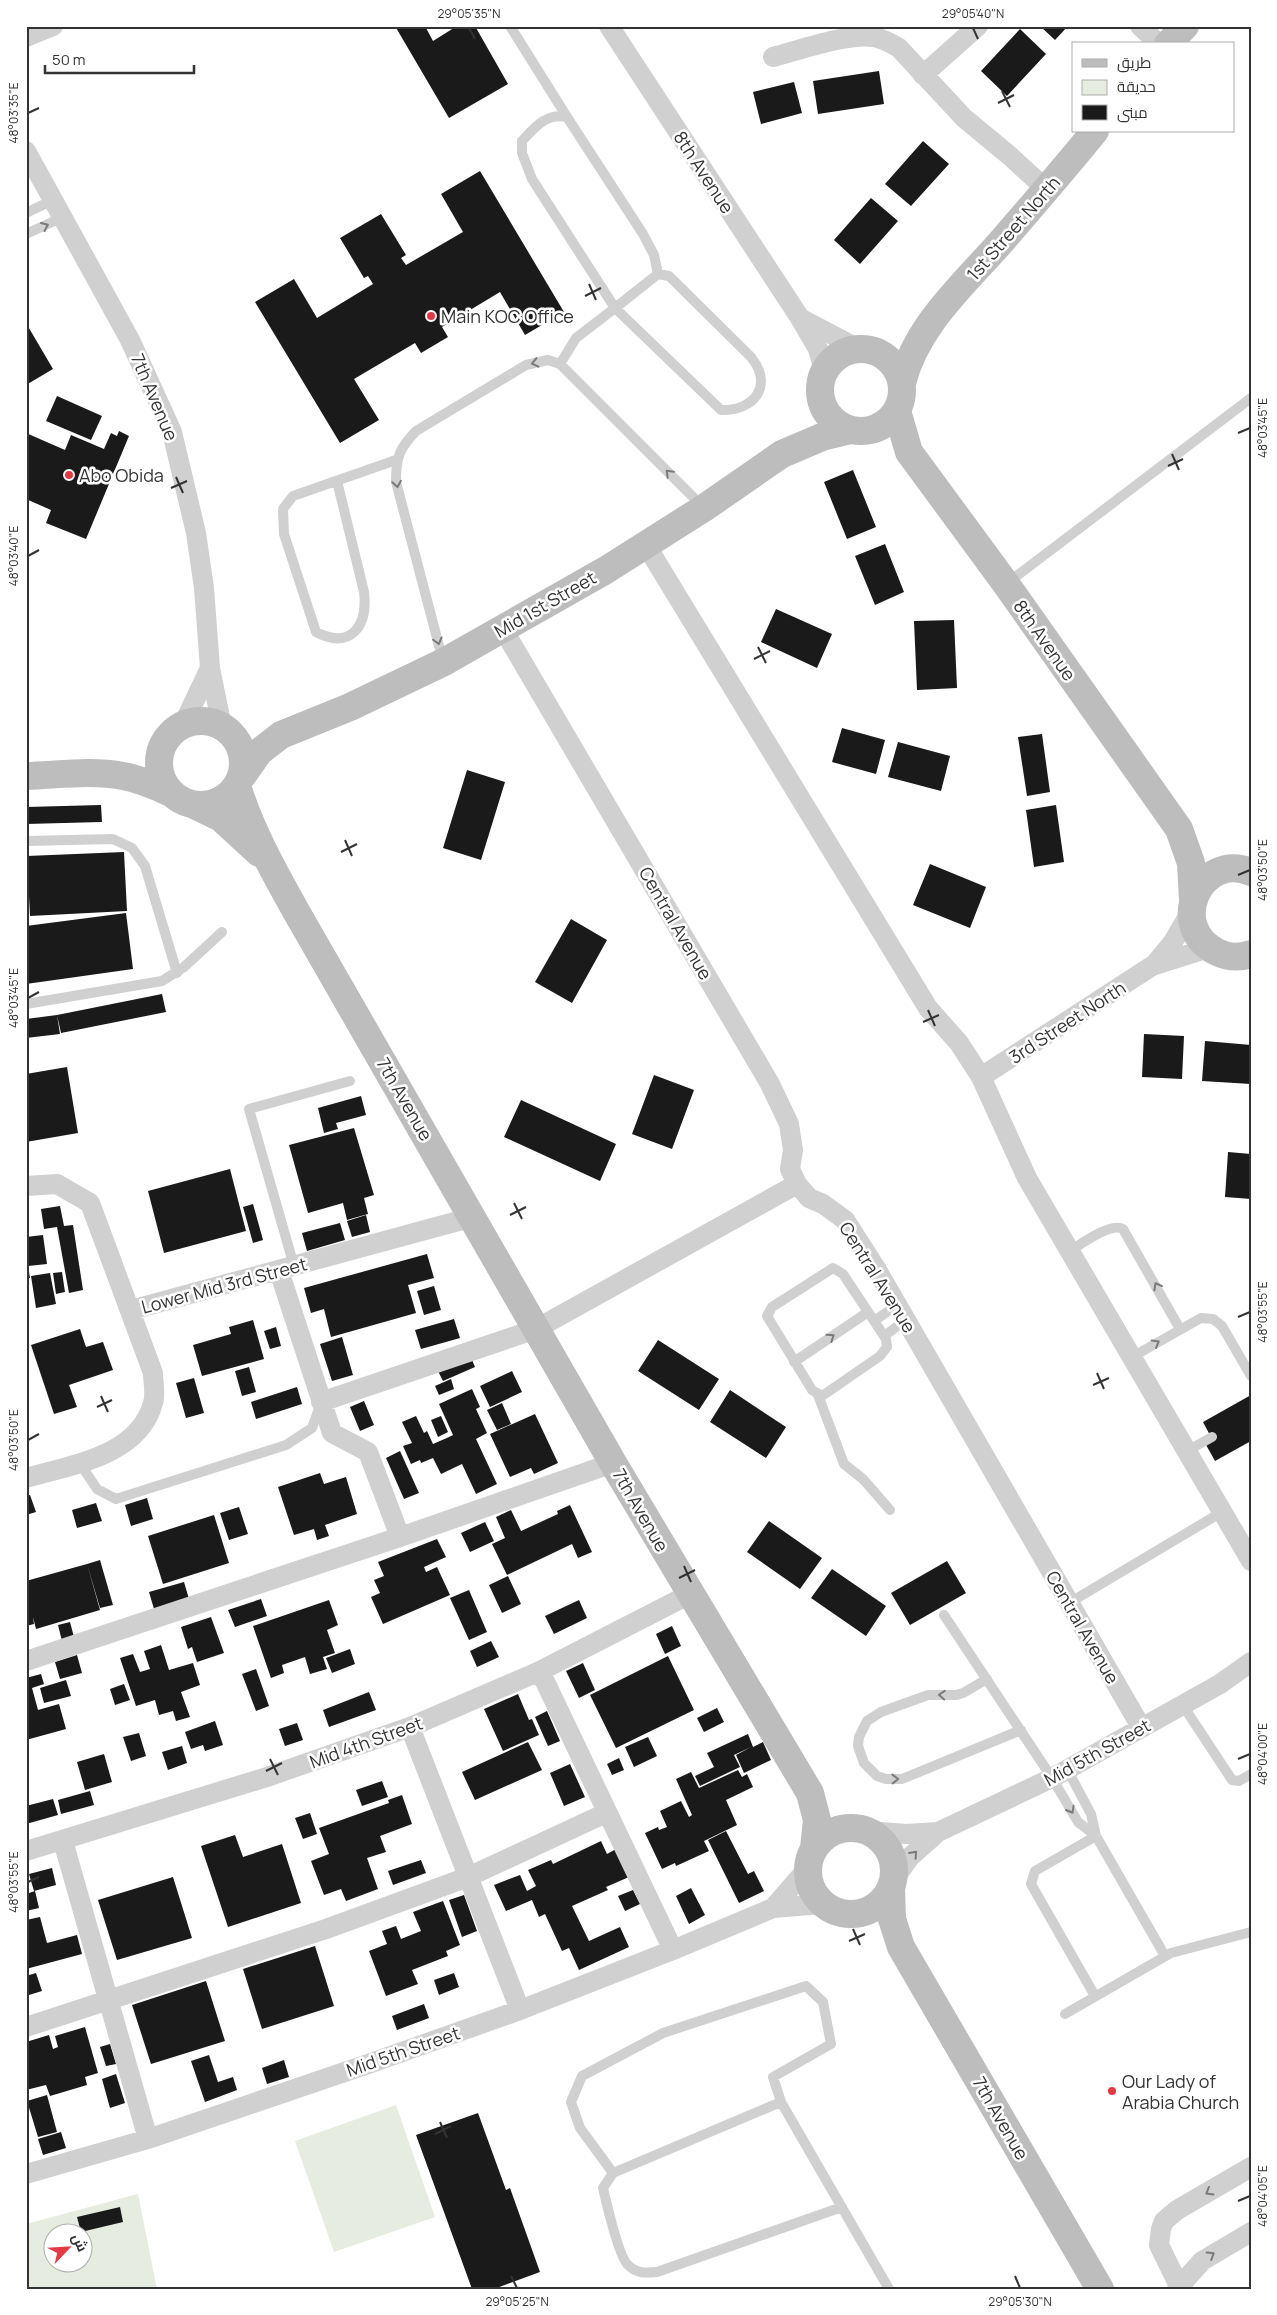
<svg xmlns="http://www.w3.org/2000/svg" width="1277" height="2315" font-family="Manrope,Cairo,sans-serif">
<rect width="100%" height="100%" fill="#fff"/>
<path fill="#e6ecdf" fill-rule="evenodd" d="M396,2105L435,2217L334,2252L295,2141Z
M138,2194L157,2289H26V2224ZM52,2232H82V2262H52Z"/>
<path fill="#1a1a1a" d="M395,26H425L433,41L457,26H475L508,84L449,118Z
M1040,26H1068L1055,40Z
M1020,29L1046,54L1007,96L981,71Z
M879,71L884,104L818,114L813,81Z
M794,82L802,113L761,124L753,92Z
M923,141L949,164L911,206L885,184Z
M480,171L564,312L525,335L500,292L442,327L448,337L421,353L415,343L354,379L379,420L340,443L255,302L294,279L317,318L373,284L368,276L364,278L340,238L381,214L406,255L401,258L406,265L463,232L441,194Z
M871,198L898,221L860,264L834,240Z
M26,323L53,369L26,385Z
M57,396L102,416L91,440L46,421Z
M119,431L129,436L86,539L46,523L51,510L26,499V433L65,450L71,435L104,449L111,433L117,436Z
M853,470L876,527L847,539L824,482Z
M885,544L904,592L875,605L855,556Z
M776,609L832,634L817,668L761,642Z
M954,620L957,688L917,690L914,621Z
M842,728L885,740L876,774L832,762Z
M1042,734L1050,792L1027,796L1018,737Z
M898,742L950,756L941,791L888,777Z
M467,770L505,782L481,860L443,848Z
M101,805L102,822L26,824V807Z
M1056,805L1064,862L1034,867L1026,810Z
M124,852L127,911L30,916L27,856Z
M930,864L986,887L970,928L913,905Z
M126,913L133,969L26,984V926Z
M571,919L607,940L572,1003L535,982Z
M162,994L166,1012L61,1033L57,1015Z
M57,1015L60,1034L26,1038V1019Z
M1144,1034L1184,1036L1182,1079L1142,1077Z
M1205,1041L1251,1045V1084L1202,1081Z
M67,1067L78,1133L26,1142V1074Z
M654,1075L694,1090L672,1149L632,1134Z
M361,1096L366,1115L336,1123L338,1129L324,1133L318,1108Z
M521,1100L616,1144L600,1181L504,1137Z
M354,1128L374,1195L364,1198L368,1214L347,1220L343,1203L308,1213L289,1145Z
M1228,1152L1251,1154V1199L1225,1197Z
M230,1169L246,1231L164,1253L148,1191Z
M253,1204L263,1240L253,1243L243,1207Z
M60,1206L64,1226L73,1225L83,1290L69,1293L57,1227L44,1229L41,1209Z
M366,1215L370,1232L352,1237L347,1221Z
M340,1223L345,1240L307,1251L302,1233Z
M43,1235L47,1264L28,1266L30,1278H26V1237Z
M427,1254L434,1278L408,1285L416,1313L331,1337L324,1309L311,1313L304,1288Z
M62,1272L65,1292L56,1294L53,1273Z
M50,1273L56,1304L36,1308L31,1276Z
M434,1286L441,1310L424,1315L417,1291Z
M454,1319L460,1338L421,1349L415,1330Z
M253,1320L264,1359L202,1376L193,1345L231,1334L229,1327Z
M276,1327L281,1346L270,1349L264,1331Z
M80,1329L86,1347L103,1342L113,1370L69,1385L77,1407L54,1414L31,1345Z
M342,1337L353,1375L332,1381L320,1344Z
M658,1340L719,1379L699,1410L638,1371Z
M470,1355L475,1367L443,1381L437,1369Z
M249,1367L256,1392L242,1396L235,1371Z
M512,1371L522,1392L490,1407L480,1386Z
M194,1378L204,1413L186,1418L176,1383Z
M451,1379L454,1389L439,1395L435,1386Z
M297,1387L302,1404L256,1419L251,1402Z
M472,1389L480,1407L476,1409L487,1433L476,1439L497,1484L476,1494L462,1464L441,1474L433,1458L421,1463L420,1460L411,1464L403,1446L412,1443L402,1422L416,1416L424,1433L427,1431L433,1444L449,1437L453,1435L439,1404Z
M730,1390L786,1427L766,1458L710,1422Z
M1251,1395V1441L1215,1461L1205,1443L1212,1439L1203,1422Z
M364,1401L374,1425L360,1431L350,1407Z
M502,1403L511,1424L497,1430L487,1410Z
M535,1414L558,1463L534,1474L531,1468L510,1477L490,1434Z
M441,1416L448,1432L438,1437L431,1420Z
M400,1451L419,1493L404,1499L386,1458Z
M320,1473L324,1484L346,1477L357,1514L325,1525L329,1536L317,1540L314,1529L294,1535L278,1487Z
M30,1495L36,1512L26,1515V1496Z
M147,1498L153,1519L131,1526L125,1505Z
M96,1503L102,1521L77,1528L72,1510Z
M570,1505L592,1552L578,1558L572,1544L507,1575L492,1544L505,1538L496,1517L511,1510L521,1531L558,1514L557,1511Z
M239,1507L248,1534L229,1540L220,1513Z
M214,1515L229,1563L163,1584L148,1536Z
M769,1521L822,1558L800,1589L747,1552Z
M485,1522L494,1541L470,1552L461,1533Z
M437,1539L446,1557L424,1567L426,1572L437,1567L450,1595L383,1624L371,1597L380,1593L374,1580L384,1576L378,1562Z
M100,1560L113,1605L100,1608L87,1564Z
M947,1561L966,1593L910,1625L891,1593Z
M87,1564L100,1610L36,1629L33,1617L34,1624L26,1626V1581Z
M832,1569L886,1606L866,1636L811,1598Z
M508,1576L521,1604L502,1613L489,1585Z
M184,1582L189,1599L154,1609L149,1592Z
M469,1590L487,1632L469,1640L450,1598Z
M261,1599L267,1616L235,1627L228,1610Z
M329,1600L338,1625L327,1630L335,1653L323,1657L327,1669L310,1674L305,1657L282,1665L284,1673L271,1678L253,1626Z
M579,1600L587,1618L554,1634L545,1616Z
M211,1617L224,1653L197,1662L192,1647L188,1649L181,1627Z
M70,1622L75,1641L63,1645L58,1625Z
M672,1626L681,1646L665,1654L656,1634Z
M491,1641L499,1657L477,1667L470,1651Z
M161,1645L169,1670L193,1663L200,1685L181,1692L190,1717L176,1721L173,1711L159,1715L155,1700L136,1706L120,1658L133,1654L140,1672L150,1669L144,1651Z
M350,1649L355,1664L332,1673L326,1658Z
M77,1655L82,1673L60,1679L55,1662Z
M668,1656L694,1710L616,1748L590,1695Z
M583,1663L595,1690L579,1698L566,1671Z
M256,1669L269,1706L256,1711L242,1674Z
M41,1674L44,1684L32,1688L38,1710L59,1704L66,1729L26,1740V1678Z
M66,1680L71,1696L44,1703L40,1688Z
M124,1684L130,1700L115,1705L110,1689Z
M369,1692L376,1710L329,1727L323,1710Z
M518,1694L529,1720L532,1719L539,1735L503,1751L484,1709Z
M717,1708L724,1722L704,1732L697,1718Z
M547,1711L560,1741L548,1746L535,1717Z
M215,1721L223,1745L205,1751L203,1745L191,1749L185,1732Z
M297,1723L303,1740L285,1746L279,1729Z
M139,1733L146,1756L131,1761L123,1737Z
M748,1734L753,1747L763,1742L771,1760L744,1773L736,1755L751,1747L734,1755L740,1767L700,1786L695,1776L714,1767L707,1753Z
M648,1737L657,1756L634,1767L625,1747Z
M528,1742L542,1770L475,1800L462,1772Z
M182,1746L187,1763L168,1770L162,1752Z
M104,1754L112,1782L85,1790L77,1762Z
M619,1758L624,1770L612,1775L607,1764Z
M570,1764L585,1797L564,1806L550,1773Z
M738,1770L742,1777L747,1774L753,1787L726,1800L737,1825L704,1841L709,1851L676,1866L675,1863L662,1869L645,1833L658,1827L659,1830L667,1827L660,1811L681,1801L689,1817L692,1815L676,1779L691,1772L699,1788Z
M382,1781L388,1797L362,1806L356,1790Z
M90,1791L94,1805L61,1814L58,1800Z
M402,1795L412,1824L380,1836L386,1852L367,1858L378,1889L346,1901L341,1889L324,1895L311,1861L329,1854L319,1828L389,1803L388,1800Z
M53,1799L58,1815L26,1824V1806Z
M310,1813L317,1834L303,1839L295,1818Z
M726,1831L748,1874L754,1871L764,1891L739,1903L708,1840Z
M235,1835L243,1857L282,1844L301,1903L228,1927L201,1846Z
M601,1841L607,1854L616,1849L629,1877L606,1887L608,1890L572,1906L589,1941L620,1927L629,1947L579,1970L569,1948L562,1951L545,1914L539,1917L532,1900L506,1911L494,1885L520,1875L527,1891L536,1886L528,1870L551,1860L553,1864Z
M421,1860L426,1873L393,1885L388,1871Z
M52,1868L56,1885L34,1891L29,1874Z
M173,1877L192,1938L117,1960L98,1900Z
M691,1888L705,1915L689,1924L676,1896Z
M633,1890L640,1904L625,1911L618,1896Z
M35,1891L39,1908L26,1911V1894Z
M464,1895L477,1931L462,1937L449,1900Z
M443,1901L460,1945L446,1951L448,1956L412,1970L418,1984L386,1996L369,1951L387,1944L382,1931L396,1926L401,1939L421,1931L413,1912Z
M40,1917L47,1943L77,1935L82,1954L26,1969V1920Z
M315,1946L334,2006L262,2029L243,1969Z
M36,1973L42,1991L29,1995L26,1976Z
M454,1973L459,1987L439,1995L434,1980Z
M206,1981L225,2041L151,2064L132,2005Z
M424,2004L429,2018L397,2030L392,2016Z
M85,2027L98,2073L85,2077L87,2085L50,2096L46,2085L26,2090V2042L49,2035L53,2049L58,2047L55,2036Z
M110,2044L116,2064L106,2066L100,2047Z
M209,2055L218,2082L233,2077L237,2090L205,2102L191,2061Z
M284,2060L289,2077L267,2084L262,2068Z
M116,2074L125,2103L110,2108L102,2079Z
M47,2095L57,2132L38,2137L27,2101Z
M478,2113L506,2190L510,2188L540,2272L494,2289H472L416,2135Z
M61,2132L66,2148L43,2155L38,2139Z
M120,2207L123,2222L81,2232L77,2217Z"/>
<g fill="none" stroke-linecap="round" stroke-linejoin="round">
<path stroke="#d0d0d0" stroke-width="10" d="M510,26L567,117
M26,213L53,200
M26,234L63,217
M560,364L576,338L615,308L721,410C754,411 774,386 751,357L669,276L658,274L615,308L532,179L522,153V141C535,127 546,113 567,117L643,234L654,255L658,274
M337,481L364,592C368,626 351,650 316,632L284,534L283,509L293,496L396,460
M1006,584L1251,398
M443,661L396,482C396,457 399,449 416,431L526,365L548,360L560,364L703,507
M26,841L113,839L132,848L145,866L177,973
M26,1004L162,981L184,967L222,932
M1070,1251C1081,1244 1111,1222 1123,1229L1180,1329
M294,1266L249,1109L350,1081
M833,1268L843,1274L886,1339L887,1347L880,1356L822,1396L812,1390L767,1316L772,1307Z
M874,1321L897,1305
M884,1336L906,1320
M1132,1357L1201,1318L1213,1319L1222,1326L1251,1376
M794,1362L868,1312
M818,1395L844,1464L863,1479L890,1510
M1187,1451L1212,1437
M79,1462L97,1489L116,1499L286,1445L312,1428L321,1403
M1069,1603L1222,1512
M944,1615L1052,1778L1078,1822L1096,1836
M987,1679L963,1693L956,1695H928L881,1712L867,1721L859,1737L858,1746L864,1763L877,1776L886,1779H902L1021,1730
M1182,1704L1232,1780L1239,1781L1251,1774
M1067,1769L1091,1814L1096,1836L1165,1956
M1095,1996L1031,1884L1035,1871L1096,1836
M1065,2014L1171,1953L1251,1932
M781,2102L613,2173L603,2188C606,2201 619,2257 628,2265C637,2274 646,2273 657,2272L842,2207
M613,2173L580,2128L571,2102L582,2076L663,2033L806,1986L823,2002L831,2044L773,2077L781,2102L889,2289"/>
<path stroke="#d0d0d0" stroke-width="20" d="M609,26L800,318L818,349L824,370
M1140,26L1159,44
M26,37L53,26
M773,57C800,50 847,33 874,37C883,39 891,43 899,48L964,118L1010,156L1047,190
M923,75L978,26
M26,151L130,340L172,432L196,533L204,588L210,668L222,727
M800,318L857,348
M646,545L928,1008L959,1043L981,1077L1027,1178L1251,1561
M503,629L770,1084L789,1124L793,1150L790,1169L797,1184L809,1198L823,1204L845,1220L877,1270L1141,1727
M183,725L210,668
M1154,965L1173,942L1191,911
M981,1077L1152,966L1209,948
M26,1186L57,1184L90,1203L153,1373C153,1382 156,1394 153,1403C139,1456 71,1465 26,1478
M279,1271L332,1433L368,1452L400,1537
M131,1310L473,1217
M321,1402L536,1329L797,1184
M26,1661L400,1537L613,1463
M540,1671L673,1950
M410,1727L520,2010
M868,1831L906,1834L938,1832
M63,1841L148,2139
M26,1851L267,1777L410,1727L540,1671L690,1594
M894,1879L910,1857L938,1832L1052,1778L1220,1684L1251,1662
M773,1908L807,1869
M26,2027L326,1929L468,1877L606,1813
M26,2174L148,2139L371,2063L520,2010L673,1950L773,1908L822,1904
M1179,2286L1159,2245L1161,2229L1164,2221L1177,2210L1251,2167
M1177,2289L1202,2261L1251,2232"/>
<path stroke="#bdbdbd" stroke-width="28" d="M1168,44L1185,26
M820 390a41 41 0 1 1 82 0a41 41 0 1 1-82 0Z
M902,383C916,326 963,285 1001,242C1033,205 1064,169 1095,131
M897,411L909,452L1006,584L1179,829L1191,863L1193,900
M159 763a42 42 0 1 1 84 0a42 42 0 1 1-84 0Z
M243,775L259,752L281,735L350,707L444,662L606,570L704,508L782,454L822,437L851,430
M26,776C58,775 92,770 123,776C140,779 156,786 171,793
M237,786C251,831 274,872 297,913L613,1463L810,1793L817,1820L814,1848
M196,806L221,818L259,853
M1251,872C1200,851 1166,927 1217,952C1229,958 1239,958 1251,954
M808 1871a43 43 0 1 1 86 0a43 43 0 1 1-86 0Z
M891,1889L892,1919L901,1947L1100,2289"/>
</g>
<defs><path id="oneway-chevron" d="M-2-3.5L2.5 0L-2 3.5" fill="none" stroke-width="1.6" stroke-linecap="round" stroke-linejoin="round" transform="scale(1.25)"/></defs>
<g stroke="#7a7a7a">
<use href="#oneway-chevron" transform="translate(45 226) rotate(-24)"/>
<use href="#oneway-chevron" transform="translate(535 363) rotate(167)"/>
<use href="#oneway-chevron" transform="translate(669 473) rotate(-135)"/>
<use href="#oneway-chevron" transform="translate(397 484) rotate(81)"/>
<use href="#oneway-chevron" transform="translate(438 641) rotate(75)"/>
<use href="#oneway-chevron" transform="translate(1157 1286) rotate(-119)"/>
<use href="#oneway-chevron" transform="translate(831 1337) rotate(-34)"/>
<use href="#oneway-chevron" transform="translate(1156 1343) rotate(-30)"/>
<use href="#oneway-chevron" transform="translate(942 1695) rotate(-176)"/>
<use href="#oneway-chevron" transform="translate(895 1779) rotate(-1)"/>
<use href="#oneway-chevron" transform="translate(1071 1810) rotate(60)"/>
<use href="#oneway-chevron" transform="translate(914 1854) rotate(-48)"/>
<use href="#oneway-chevron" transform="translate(1209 2192) rotate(150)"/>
<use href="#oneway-chevron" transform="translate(1211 2255) rotate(-32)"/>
</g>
<path fill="none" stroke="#333" stroke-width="2" d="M469,28L475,39M973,28L978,39M1002,91L1010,107M998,103L1014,95M28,113L39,108M589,284L596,300M585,296L601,288M1238,433L1250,428M1172,454L1179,470M1168,466L1183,459M176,477L183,493M171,488L187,481M28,556L39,550M758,647L766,663M754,659L770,651M345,840L352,856M341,852L357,844M1238,875L1250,870M28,998L39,992M928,1010L935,1026M923,1022L939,1015M514,1203L522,1219M510,1215L526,1207M1238,1317L1250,1312M1097,1373L1104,1389M1093,1385L1109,1378M101,1396L108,1412M97,1407L112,1400M28,1440L39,1434M684,1566L691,1582M679,1578L695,1570M270,1759L278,1775M1238,1759L1250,1754M266,1771L282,1763M28,1882L39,1877M853,1929L860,1945M849,1941L865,1934M440,2122L447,2138M435,2134L451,2126M1238,2201L1250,2196M511,2276L517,2288M1015,2276L1020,2288"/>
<g fill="#e63946" stroke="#fff" stroke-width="2">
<circle cx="431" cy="316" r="5"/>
<circle cx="69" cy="475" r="5"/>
<circle cx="1112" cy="2091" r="5"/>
</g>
<g text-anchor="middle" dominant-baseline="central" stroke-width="5" stroke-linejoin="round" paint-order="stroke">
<g font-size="18" fill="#333" stroke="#fff">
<text transform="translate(704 172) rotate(57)">8th Avenue</text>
<text transform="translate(1013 228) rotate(-49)">1st Street North</text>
<text transform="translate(155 397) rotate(67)">7th Avenue</text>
<text transform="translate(545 604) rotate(-30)">Mid 1st Street</text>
<text transform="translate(1045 640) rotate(55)">8th Avenue</text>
<text transform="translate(676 923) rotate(60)">Central Avenue</text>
<text transform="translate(1067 1022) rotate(-33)">3rd Street North</text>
<text transform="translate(405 1099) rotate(60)">7th Avenue</text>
<text transform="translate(878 1277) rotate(58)">Central Avenue</text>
<text transform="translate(224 1285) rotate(-15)">Lower Mid 3rd Street</text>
<text transform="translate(641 1510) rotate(60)">7th Avenue</text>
<text transform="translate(1083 1627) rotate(60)">Central Avenue</text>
<text transform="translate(366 1742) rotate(-20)">Mid 4th Street</text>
<text transform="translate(1097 1752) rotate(-29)">Mid 5th Street</text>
<text transform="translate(403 2051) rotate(-19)">Mid 5th Street</text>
<text transform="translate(1001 2118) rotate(60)">7th Avenue</text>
</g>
<g font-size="18" fill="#333" stroke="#fff" text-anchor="start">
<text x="441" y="316">Main KOC Office</text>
<text x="79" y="475">Abo Obida</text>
<text x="1122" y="2081">Our Lady of<tspan x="1122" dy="21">Arabia Church</tspan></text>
</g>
</g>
<rect width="1277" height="2315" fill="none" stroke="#ffffff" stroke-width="55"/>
<rect x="1072" y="42" width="162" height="90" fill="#ffffff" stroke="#adadad"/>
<rect x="1082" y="59" width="25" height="8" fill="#bdbdbd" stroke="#adadad"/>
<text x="1117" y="68" font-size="15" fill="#333333">طريق</text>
<rect x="1082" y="80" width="25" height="15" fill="#e6ecdf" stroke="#adadad"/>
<text x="1117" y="92" font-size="15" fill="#333333">حديقة</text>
<rect x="1082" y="105" width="25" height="15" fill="#1a1a1a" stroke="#adadad"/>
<text x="1117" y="118" font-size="15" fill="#333333">مبنى</text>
<g transform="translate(68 2248) rotate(65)"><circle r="24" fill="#ffffff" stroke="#adadad"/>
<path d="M0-4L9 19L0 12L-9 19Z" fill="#e63946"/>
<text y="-8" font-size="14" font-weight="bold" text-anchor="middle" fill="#333333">ش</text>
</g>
<path d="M45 65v8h149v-8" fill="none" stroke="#333333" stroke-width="2.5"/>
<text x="52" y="65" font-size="15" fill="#333333" stroke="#ffffff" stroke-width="4" paint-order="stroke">50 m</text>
<rect x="28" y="28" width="1222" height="2260" fill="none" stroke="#333" stroke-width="2"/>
<g font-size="12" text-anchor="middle" fill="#333">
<text x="469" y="18">29°05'35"N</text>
<text x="973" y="18">29°05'40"N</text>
<text transform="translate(14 113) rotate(-90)" y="4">48°03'35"E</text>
<text transform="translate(1263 428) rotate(-90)" y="4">48°03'45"E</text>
<text transform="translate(14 556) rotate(-90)" y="4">48°03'40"E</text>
<text transform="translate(1263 870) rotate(-90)" y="4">48°03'50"E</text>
<text transform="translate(14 998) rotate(-90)" y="4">48°03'45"E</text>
<text transform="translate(1263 1312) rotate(-90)" y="4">48°03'55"E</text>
<text transform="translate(14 1440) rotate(-90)" y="4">48°03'50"E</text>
<text transform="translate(1263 1754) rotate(-90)" y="4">48°04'00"E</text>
<text transform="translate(14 1882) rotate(-90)" y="4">48°03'55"E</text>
<text transform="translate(1263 2196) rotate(-90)" y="4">48°04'05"E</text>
<text x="517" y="2306">29°05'25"N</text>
<text x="1020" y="2306">29°05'30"N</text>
</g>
</svg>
